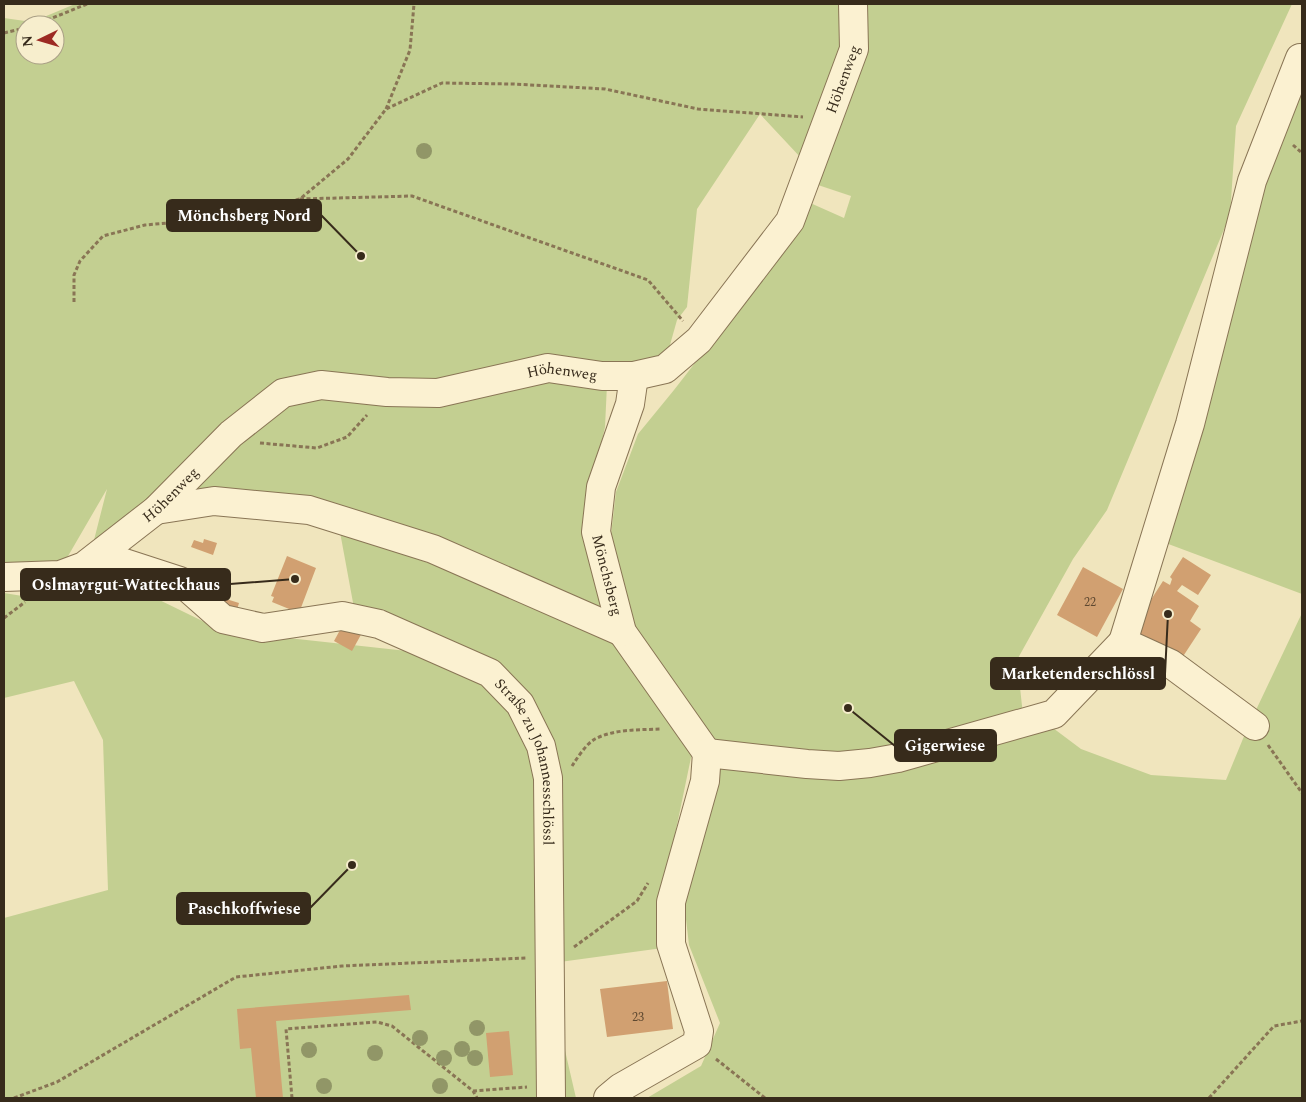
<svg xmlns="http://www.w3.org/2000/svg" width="1306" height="1102" font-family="Spectral,serif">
<rect width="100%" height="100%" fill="#f0e5bd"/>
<path fill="#c3cf91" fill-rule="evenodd" d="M75,4H846L845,47L802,159L760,114L697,209L687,307L677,320L668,352L640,366L608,363L605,427L585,517L602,613L341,513L149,505L94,540L107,489L64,563L4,565V18L32,22ZM25,25H55V55H25Z
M862,4H1292L1236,126L1230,215L1107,510L1073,559L1017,660L1023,715L1049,725L1081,749L1151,775L1226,780L1247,729L1302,613V1098H647L701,1066L720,1023L689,945L684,902L721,747L625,627L610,543L616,492L638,434L674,390L792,238L808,202L844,218L851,196L812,183Z
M1302,77V594L1163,542L1272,155Z
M340,532L477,580L616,639L694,743L661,902L670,947L545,964L576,1098H4V918L108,890L103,740L74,681L4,698V593L53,601L106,574L223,631L407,651L354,608Z"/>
<path fill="#d1a071" d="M204,539L217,543L213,555L191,547L194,540L203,543Z
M287,556L316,568L299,613L272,602L274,597L271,596Z
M1183,557L1211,575L1198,595L1182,585L1177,591L1199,606L1190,621L1201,629L1180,661L1131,631L1163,581L1170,585L1172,579L1170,577Z
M1083,567L1123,589L1097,637L1057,615Z
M223,598L239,603L236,613L220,608Z
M345,621L363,631L352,651L334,641Z
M667,981L673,1029L607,1037L600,989Z
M409,995L411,1010L276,1021L283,1098H256L251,1048L240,1049L237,1009Z
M509,1031L513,1075L490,1077L486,1033Z"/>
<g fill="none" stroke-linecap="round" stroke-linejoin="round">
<defs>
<g id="minor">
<path id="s1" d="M634,376L630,404L601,487L596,532L622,632L707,753"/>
<path d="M156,510L214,501L309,510L433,549L622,632"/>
<path id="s2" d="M100,555L180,581L223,619L263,628L342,616L379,624L490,673L520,704L541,746L548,778L551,1098"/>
<path id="s3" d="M4,577L60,575L84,566L156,510L231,434L283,393L321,385L387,392L438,393L548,368L602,376H634L665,369L699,340L790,221L854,49L853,4"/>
<path d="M1123,642L1190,424L1252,181L1300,58"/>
<path d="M707,753L807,764L839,766L870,763L898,758L1054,714L1123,642L1171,664L1255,726"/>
<path d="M608,1098L620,1088L697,1044L699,1031L671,944V902L705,781L707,753"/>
</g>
</defs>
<use href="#minor" stroke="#897555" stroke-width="30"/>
<path stroke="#897555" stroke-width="3" stroke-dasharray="4 2.5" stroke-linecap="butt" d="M35,25L87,4
M4,33L25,28
M386,109L410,50L414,4
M1293,145L1302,153
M300,199L412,196L648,280L683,321
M74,302V275L80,261L103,236L145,225L225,218L300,199L348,159L386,109L442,83L513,84L605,89L698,109L803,117
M260,443L317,448L347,437L367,415
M4,618L25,602
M1268,745L1302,793
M572,766C578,757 586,744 595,739C614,729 639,730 660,729
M574,947L637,901L648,883
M716,1059L765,1098
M473,1091L527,1087
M14,1098L57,1082L236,977L342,966L526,958
M292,1098L286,1029L377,1022L392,1026L473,1091L477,1098
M1209,1098L1274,1026L1302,1021"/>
<use href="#minor" stroke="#fbf1d1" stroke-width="28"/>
</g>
<g fill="#919667">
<circle cx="424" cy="151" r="8"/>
<circle cx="477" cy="1028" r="8"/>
<circle cx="420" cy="1038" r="8"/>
<circle cx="462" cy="1049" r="8"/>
<circle cx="309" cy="1050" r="8"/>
<circle cx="375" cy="1053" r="8"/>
<circle cx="444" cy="1058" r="8"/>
<circle cx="475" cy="1058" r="8"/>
<circle cx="324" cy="1086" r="8"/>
<circle cx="440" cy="1086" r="8"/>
</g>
<g text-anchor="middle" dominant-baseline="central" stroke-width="4" stroke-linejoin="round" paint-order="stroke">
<g font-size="12" fill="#5e4830">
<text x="1090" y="602">22</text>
<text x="638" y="1017">23</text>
</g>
<g font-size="15" fill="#372b1b" stroke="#f7eecd">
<text stroke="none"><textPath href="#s3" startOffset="1079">Höhenweg</textPath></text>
<text stroke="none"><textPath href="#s3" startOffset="629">Höhenweg</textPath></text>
<text stroke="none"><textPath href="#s3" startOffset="194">Höhenweg</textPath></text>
<text stroke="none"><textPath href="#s1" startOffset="206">Mönchsberg</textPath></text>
<text stroke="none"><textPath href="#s2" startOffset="522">Straße zu Johannesschlössl</textPath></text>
</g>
</g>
<path fill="none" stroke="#372b1b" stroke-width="2" d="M361 256L321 215M295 579L230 584M1168 614L1165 674M848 708L895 746M352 865L310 908"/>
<g fill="#372b1b" stroke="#f7eecd" stroke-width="2">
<circle cx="361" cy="256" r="5"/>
<circle cx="295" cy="579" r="5"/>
<circle cx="1168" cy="614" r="5"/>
<circle cx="848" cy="708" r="5"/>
<circle cx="352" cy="865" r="5"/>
</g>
<g fill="#372b1b" stroke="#372b1b" stroke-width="2">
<rect x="167" y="200" width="154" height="31" rx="5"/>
<rect x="21" y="569" width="209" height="31" rx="5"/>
<rect x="991" y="658" width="174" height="31" rx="5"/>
<rect x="895" y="730" width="101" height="31" rx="5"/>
<rect x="177" y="893" width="133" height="31" rx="5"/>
</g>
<g font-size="16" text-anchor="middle" font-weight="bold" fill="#fff">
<text x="244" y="221">Mönchsberg Nord</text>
<text x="126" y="590">Oslmayrgut-Watteckhaus</text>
<text x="1078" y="679">Marketenderschlössl</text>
<text x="945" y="751">Gigerwiese</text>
<text x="244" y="914">Paschkoffwiese</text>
</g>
<rect width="1306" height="1102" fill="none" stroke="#372b1b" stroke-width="10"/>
<g transform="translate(40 40) rotate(265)"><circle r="24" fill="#f7eecd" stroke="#aaa086"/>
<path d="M0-4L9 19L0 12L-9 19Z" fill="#9c2a22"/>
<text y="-8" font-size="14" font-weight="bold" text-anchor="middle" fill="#372b1b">N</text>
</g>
</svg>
